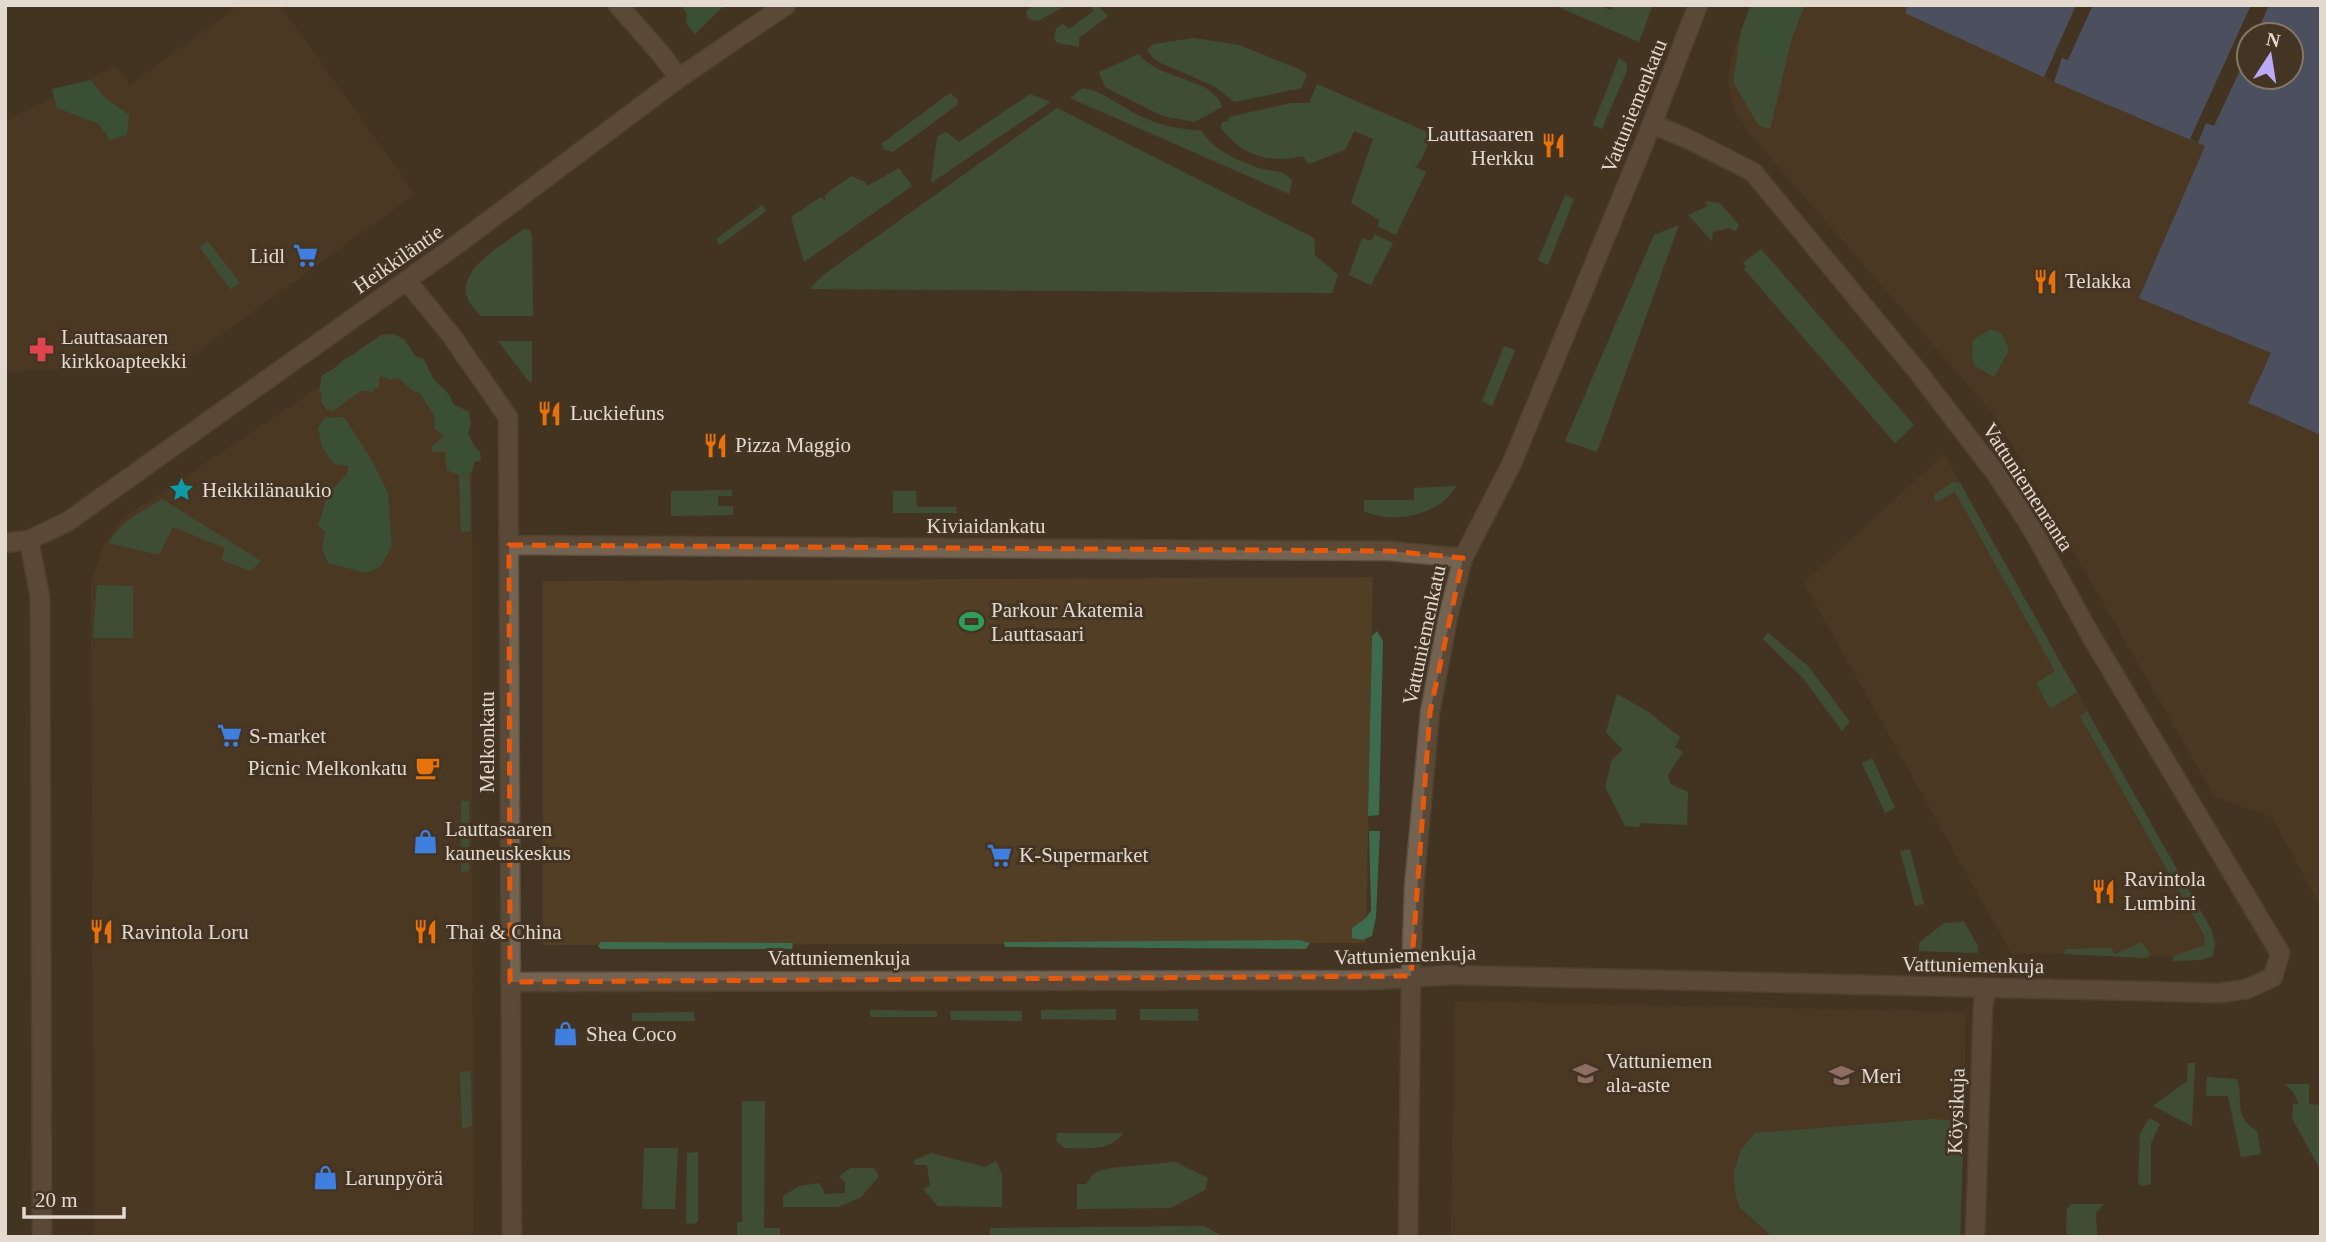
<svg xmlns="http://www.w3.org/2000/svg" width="2326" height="1242" font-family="Georgia,serif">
<rect width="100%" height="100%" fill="#443423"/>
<path fill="#523d25" d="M240,5H280L415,194L172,370L5,371V122L115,66L130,85Z
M1751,5H1908L1905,12L2054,82L2205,146L2140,297L2271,353L2248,403L2321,435V907L2272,817L2215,797L1997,418L1750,134L1734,109L1728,82L1731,58Z
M397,335L472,449L473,1237H94L91,583L103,547L122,519Z
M1944,454L2218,944L2196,957L2011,953L1804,583Z
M1373,577L1366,943L543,945V581Z
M1455,1001L1966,1012L1960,1237H1451Z"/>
<path fill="#3d6b4d" d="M1034,5H1067L1038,21L1028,19L1026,11Z
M1089,5H1098L1108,16L1079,38V47L1058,43L1054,40L1056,28L1063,24L1069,29L1094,11Z
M1554,5H1599L1611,10L1614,5H1653L1639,42Z
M1751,5H1805L1792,38L1770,129L1759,126L1733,82L1741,31Z
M1194,38L1239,45L1301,70L1307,74L1302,88L1234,102L1216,87L1161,63L1152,57L1147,50L1154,44Z
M1139,54C1159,81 1214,77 1222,107L1194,122L1163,116L1105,87L1099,72Z
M1619,58L1627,64V70L1602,129L1593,125Z
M1317,84L1432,134L1422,158L1415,167L1426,172L1396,235L1377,226L1379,220L1351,203L1373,139L1354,131L1345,150L1309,164L1303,156C1269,164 1243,156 1221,128L1222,122L1228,121L1229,117L1291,103H1309Z
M1082,88C1104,91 1122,108 1142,117C1160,126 1181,129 1202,131C1213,151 1241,162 1262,169C1274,172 1285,170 1292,181L1289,194L1070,98Z
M950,93L958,100L957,105L893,152L885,150L881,144Z
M1030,94L1051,102L931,183L937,137L946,132L959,142Z
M1057,108L1314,238L1315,255L1338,275L1332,293L810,289L822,276Z
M899,168L912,186L804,262L791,217L821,197L825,201V195L851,176L865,182L867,186Z
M1565,195L1574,199L1548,265L1538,260Z
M1705,201L1720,203L1739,225L1736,231L1728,228L1713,232L1712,241L1688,215L1708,206Z
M762,205L766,211L720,245L716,239Z
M1679,225L1597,452L1565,441L1654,235Z
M524,229L530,230L532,236L533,316H481C478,312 473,308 470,303C451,272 503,245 524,229Z
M1375,235L1393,243L1371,285L1349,275L1362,238L1371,241Z
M208,241L240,283L231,290L200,248Z
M1761,249L1914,425L1895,443L1744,269L1746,267L1743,263Z
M393,334L404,339L460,420L469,448L471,531L461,532L458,452H435L431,450L432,446L452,430L398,364L333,411L327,410L321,402V377L381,335Z
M498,341H532V381L530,383Z
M1504,346L1515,350L1492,406L1482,401Z
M1953,482L1960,483L2077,692L2050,709L2036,683L2055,671L1955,492L1937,502L1934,499V495Z
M1456,486C1441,515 1392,525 1364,511V500H1414V488Z
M732,490V496H718V506H733V515L671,516V491Z
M893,491H916L917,507H956L957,513H893Z
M162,499L261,561L251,571L221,560L225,548L173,527L159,555L109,543C119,522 143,511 162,499Z
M97,585L133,586V638H93Z
M1377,631L1383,641L1379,815L1368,816L1372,636Z
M1768,633L1808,666L1850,722L1842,731L1803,678L1763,639Z
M1617,694L1647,711L1680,737L1675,747L1683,752L1668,775L1670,784L1688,792L1687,825L1640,823L1639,827L1625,826L1605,787L1612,759L1623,750L1606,732Z
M2087,711L2212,931L2215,945L2213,956L2200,960L2173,961L2174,956L2205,945L2204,935L2080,716Z
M1872,758L1895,808L1885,813L1862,763Z
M461,801H469V871L461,872Z
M1369,831H1380L1376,917L1372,936L1362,940L1352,938V928L1366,918L1371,910Z
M1910,849L1924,904L1915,906L1900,851Z
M1964,922L1978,946V953L1919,951V943L1944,923Z
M1299,940L1310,943L1306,949L1005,947L1004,942Z
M601,942L793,943L792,949H601L598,946Z
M2142,942L2150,954L2147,958L2065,954V949L2111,948L2115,954Z
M1116,1009V1020L1041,1019V1010Z
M1140,1009H1198V1021L1140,1020Z
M870,1010L937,1011V1017H870Z
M950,1011H1022V1021L951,1020Z
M694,1012L695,1021H632V1013Z
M2188,1063H2195L2192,1126L2153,1106L2187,1081Z
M471,1071L472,1126L462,1129L460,1072Z
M2207,1077L2237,1079C2245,1102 2231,1115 2257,1131L2261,1154L2241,1157L2228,1096H2206Z
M2285,1084H2309V1104L2321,1105V1171L2292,1118L2293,1104H2298L2294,1093Z
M742,1101H765L764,1228H780V1237H737V1222H742Z
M2149,1118L2160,1124L2151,1143V1184L2142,1186L2138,1183L2140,1134Z
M1931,1119L1964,1121L1960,1237H1773L1740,1208L1735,1192L1734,1172L1741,1150L1755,1133Z
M1057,1133H1123C1110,1152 1085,1148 1064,1148L1056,1141Z
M644,1148H678L675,1209H642Z
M698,1152V1221L694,1224L686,1223L687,1153Z
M931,1153L985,1167L996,1161L1002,1174V1207L938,1206L923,1189L930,1186L927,1165H915L913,1161Z
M1175,1162L1208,1178L1205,1190L1171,1208L1077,1209V1184H1086L1094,1173L1110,1168Z
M851,1168H874L879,1176L861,1197L838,1207H783V1196L800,1186L819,1183L825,1194L845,1193V1182L839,1176Z
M2071,1204H2104L2096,1213L2097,1237H2071L2066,1233L2067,1209Z
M1204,1226L1224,1237H990V1228Z"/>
<path fill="#306f48" d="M681,5H728L719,10L695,34L686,23L687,14Z
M1762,5H1801L1788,25L1791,32L1782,65L1754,51L1759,33L1756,14Z
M91,80L102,95L129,115L127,135L110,140L99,124L57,108L52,89Z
M1991,329L2002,334L2009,350L1994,377L1975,366L1972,357L1973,340Z
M381,337L403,344L406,353L424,359C427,365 431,375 435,381C443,389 450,392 453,404L469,412L471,423L468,434L473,444L480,452L481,461L474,462L473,469L465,478L447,470L445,455L452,442L435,429L434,416L420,393L413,391L398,378L390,380L379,375V386L372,392L354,390L337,402L326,399L319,391L322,375L335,372L344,359L365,350Z
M344,417L371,459L388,493L392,546L381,566L366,573L328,563L322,548L325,532L318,525L328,494L346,475L349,466L334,464L322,447L318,428L325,418Z"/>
<path fill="#5570a6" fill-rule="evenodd" d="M1908,5H2321V435L2248,403L2271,353L2139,298L2205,146L2054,82L1905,13ZM2249,35H2291V77H2249Z"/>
<path fill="#443423" d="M2076,5H2093L2068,60L2062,58L2054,82L2044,77Z
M2251,5H2269L2256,35H2249V51L2214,126L2206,123L2198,143L2190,139Z"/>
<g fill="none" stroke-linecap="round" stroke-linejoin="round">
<defs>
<path id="minor" d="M618,5L661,54L679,78
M407,281L451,335L508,417L512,1237
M29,540L40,597L42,1237
M509,545L1389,551L1463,558
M510,982L1377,980L1448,975L2220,993L2247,989L2273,977L2280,953L2091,636L2031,527L1997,475L1918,372L1753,172L1688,139L1652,124
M1975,1237L1983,1007L1986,988"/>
<path id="tertiary" d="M5,543L29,540L67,522L459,243L679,78L786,5
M1408,1237L1411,976L1414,887L1430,712L1448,617L1463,558L1512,463L1652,124L1698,5"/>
</defs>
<use href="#minor" stroke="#5e5041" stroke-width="21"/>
<use href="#tertiary" stroke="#5e5041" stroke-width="21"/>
<use href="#minor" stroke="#756351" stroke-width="18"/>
<use href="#tertiary" stroke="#756351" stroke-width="18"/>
</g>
<path d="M0 0H2326V1242H0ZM509,545L1389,551L1463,558L1430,712L1411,976L510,982Z" fill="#443423" fill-opacity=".55" fill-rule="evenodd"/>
<path fill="none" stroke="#e8590c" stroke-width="5" stroke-dasharray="14 9" stroke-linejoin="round" d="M509,545L1389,551L1463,558L1430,712L1411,976L510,982Z"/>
<defs>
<symbol id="restaurant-bare" viewBox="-9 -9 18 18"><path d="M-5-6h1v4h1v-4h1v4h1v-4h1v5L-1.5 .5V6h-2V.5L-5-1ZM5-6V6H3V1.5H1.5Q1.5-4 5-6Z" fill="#e8710a" stroke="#443423" stroke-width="2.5" paint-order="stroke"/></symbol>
<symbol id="supermarket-bare" viewBox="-9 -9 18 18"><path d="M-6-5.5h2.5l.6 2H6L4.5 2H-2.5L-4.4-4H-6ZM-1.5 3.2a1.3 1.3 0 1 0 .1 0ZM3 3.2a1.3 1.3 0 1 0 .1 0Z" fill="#3f7fe0" stroke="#443423" stroke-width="2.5" paint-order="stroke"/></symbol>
<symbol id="pharmacy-bare" viewBox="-9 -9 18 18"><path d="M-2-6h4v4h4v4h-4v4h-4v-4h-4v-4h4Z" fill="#e0444e" stroke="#443423" stroke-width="2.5" paint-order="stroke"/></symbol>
<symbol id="sight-bare" viewBox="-9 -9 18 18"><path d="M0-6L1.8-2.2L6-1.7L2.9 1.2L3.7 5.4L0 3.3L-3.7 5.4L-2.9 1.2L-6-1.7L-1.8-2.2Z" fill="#0f9aa8" stroke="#443423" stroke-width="2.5" paint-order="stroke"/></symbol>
<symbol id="stadium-bare" viewBox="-9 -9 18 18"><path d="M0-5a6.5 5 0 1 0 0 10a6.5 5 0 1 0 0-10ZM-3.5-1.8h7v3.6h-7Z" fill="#2e9e5b" stroke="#443423" stroke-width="2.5" paint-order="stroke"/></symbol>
<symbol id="cafe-bare" viewBox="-9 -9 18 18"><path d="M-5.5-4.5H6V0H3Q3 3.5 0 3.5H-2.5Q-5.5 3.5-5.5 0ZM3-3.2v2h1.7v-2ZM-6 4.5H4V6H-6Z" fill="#e8710a" stroke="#443423" stroke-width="2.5" paint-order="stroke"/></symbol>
<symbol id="shop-bare" viewBox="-9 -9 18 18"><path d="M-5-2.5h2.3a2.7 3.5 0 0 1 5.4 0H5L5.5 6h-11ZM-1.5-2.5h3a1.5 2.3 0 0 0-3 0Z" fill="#3f7fe0" stroke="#443423" stroke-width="2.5" paint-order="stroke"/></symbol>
<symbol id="school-bare" viewBox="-9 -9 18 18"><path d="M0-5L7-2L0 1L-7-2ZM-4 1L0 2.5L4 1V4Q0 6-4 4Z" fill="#8d6e63" stroke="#443423" stroke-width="2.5" paint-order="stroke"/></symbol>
</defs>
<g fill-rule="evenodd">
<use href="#restaurant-bare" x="1536" y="128" width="35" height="35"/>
<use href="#supermarket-bare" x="288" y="238" width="35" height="35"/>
<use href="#restaurant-bare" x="2028" y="264" width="35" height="35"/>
<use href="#pharmacy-bare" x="24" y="332" width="35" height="35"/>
<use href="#restaurant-bare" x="532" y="396" width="35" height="35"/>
<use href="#restaurant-bare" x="698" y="428" width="35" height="35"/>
<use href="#sight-bare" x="164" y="472" width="35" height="35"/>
<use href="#stadium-bare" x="954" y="604" width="35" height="35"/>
<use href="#supermarket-bare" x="212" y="718" width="35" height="35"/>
<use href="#cafe-bare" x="410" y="750" width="35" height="35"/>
<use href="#shop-bare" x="408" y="824" width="35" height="35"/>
<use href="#supermarket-bare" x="982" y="838" width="35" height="35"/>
<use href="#restaurant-bare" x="2086" y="874" width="35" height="35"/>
<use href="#restaurant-bare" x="84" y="914" width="35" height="35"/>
<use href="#restaurant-bare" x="408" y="914" width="35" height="35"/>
<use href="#shop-bare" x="548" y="1016" width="35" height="35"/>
<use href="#school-bare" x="1568" y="1056" width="35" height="35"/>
<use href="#school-bare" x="1824" y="1058" width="35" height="35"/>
<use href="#shop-bare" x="308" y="1160" width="35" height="35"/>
</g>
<g text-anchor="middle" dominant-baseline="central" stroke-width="6" stroke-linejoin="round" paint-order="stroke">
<g font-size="21" fill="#e4d9cf" stroke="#443423">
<text transform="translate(1634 106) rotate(-68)">Vattuniemenkatu</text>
<text transform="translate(398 259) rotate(-35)">Heikkiläntie</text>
<text transform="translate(2028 487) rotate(57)">Vattuniemenranta</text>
<text x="986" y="526">Kiviaidankatu</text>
<text transform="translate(1424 635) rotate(-78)">Vattuniemenkatu</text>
<text transform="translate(487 742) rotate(-90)">Melkonkatu</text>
<text transform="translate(1405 955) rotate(-2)">Vattuniemenkuja</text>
<text x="839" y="958">Vattuniemenkuja</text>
<text transform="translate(1973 965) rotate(1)">Vattuniemenkuja</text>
<text transform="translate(1956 1111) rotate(-88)">Köysikuja</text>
</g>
<g font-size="21" fill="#e4d9cf" stroke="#443423" text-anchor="start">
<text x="1534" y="134" text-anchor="end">Lauttasaaren<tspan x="1534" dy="24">Herkku</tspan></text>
<text x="285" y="256" text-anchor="end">Lidl</text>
<text x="2065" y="281">Telakka</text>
<text x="61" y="337">Lauttasaaren<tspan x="61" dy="24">kirkkoapteekki</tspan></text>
<text x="570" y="413">Luckiefuns</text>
<text x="735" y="445">Pizza Maggio</text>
<text x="202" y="490">Heikkilänaukio</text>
<text x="991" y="610">Parkour Akatemia<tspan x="991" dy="24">Lauttasaari</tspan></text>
<text x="249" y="736">S-market</text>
<text x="407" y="768" text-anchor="end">Picnic Melkonkatu</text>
<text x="445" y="829">Lauttasaaren<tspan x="445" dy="24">kauneuskeskus</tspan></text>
<text x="1019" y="855">K-Supermarket</text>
<text x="2124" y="879">Ravintola<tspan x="2124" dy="24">Lumbini</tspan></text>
<text x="121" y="932">Ravintola Loru</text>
<text x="446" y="932">Thai &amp; China</text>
<text x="586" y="1034">Shea Coco</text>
<text x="1606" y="1061">Vattuniemen<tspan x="1606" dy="24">ala-aste</tspan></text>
<text x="1861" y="1076">Meri</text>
<text x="345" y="1178">Larunpyörä</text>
</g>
</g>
<rect width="2326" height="1242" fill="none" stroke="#e4d9cf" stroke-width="14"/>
<g transform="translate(2270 56) rotate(12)"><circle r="33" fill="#443423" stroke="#847668" stroke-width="2"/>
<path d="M0-5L12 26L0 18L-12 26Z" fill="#bcaaf6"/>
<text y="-10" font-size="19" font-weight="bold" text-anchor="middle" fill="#e4d9cf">N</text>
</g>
<path d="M24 1207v10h100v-10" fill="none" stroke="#e4d9cf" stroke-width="3.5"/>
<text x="35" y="1207" font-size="21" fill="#e4d9cf" stroke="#443423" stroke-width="5" paint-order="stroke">20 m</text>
</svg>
